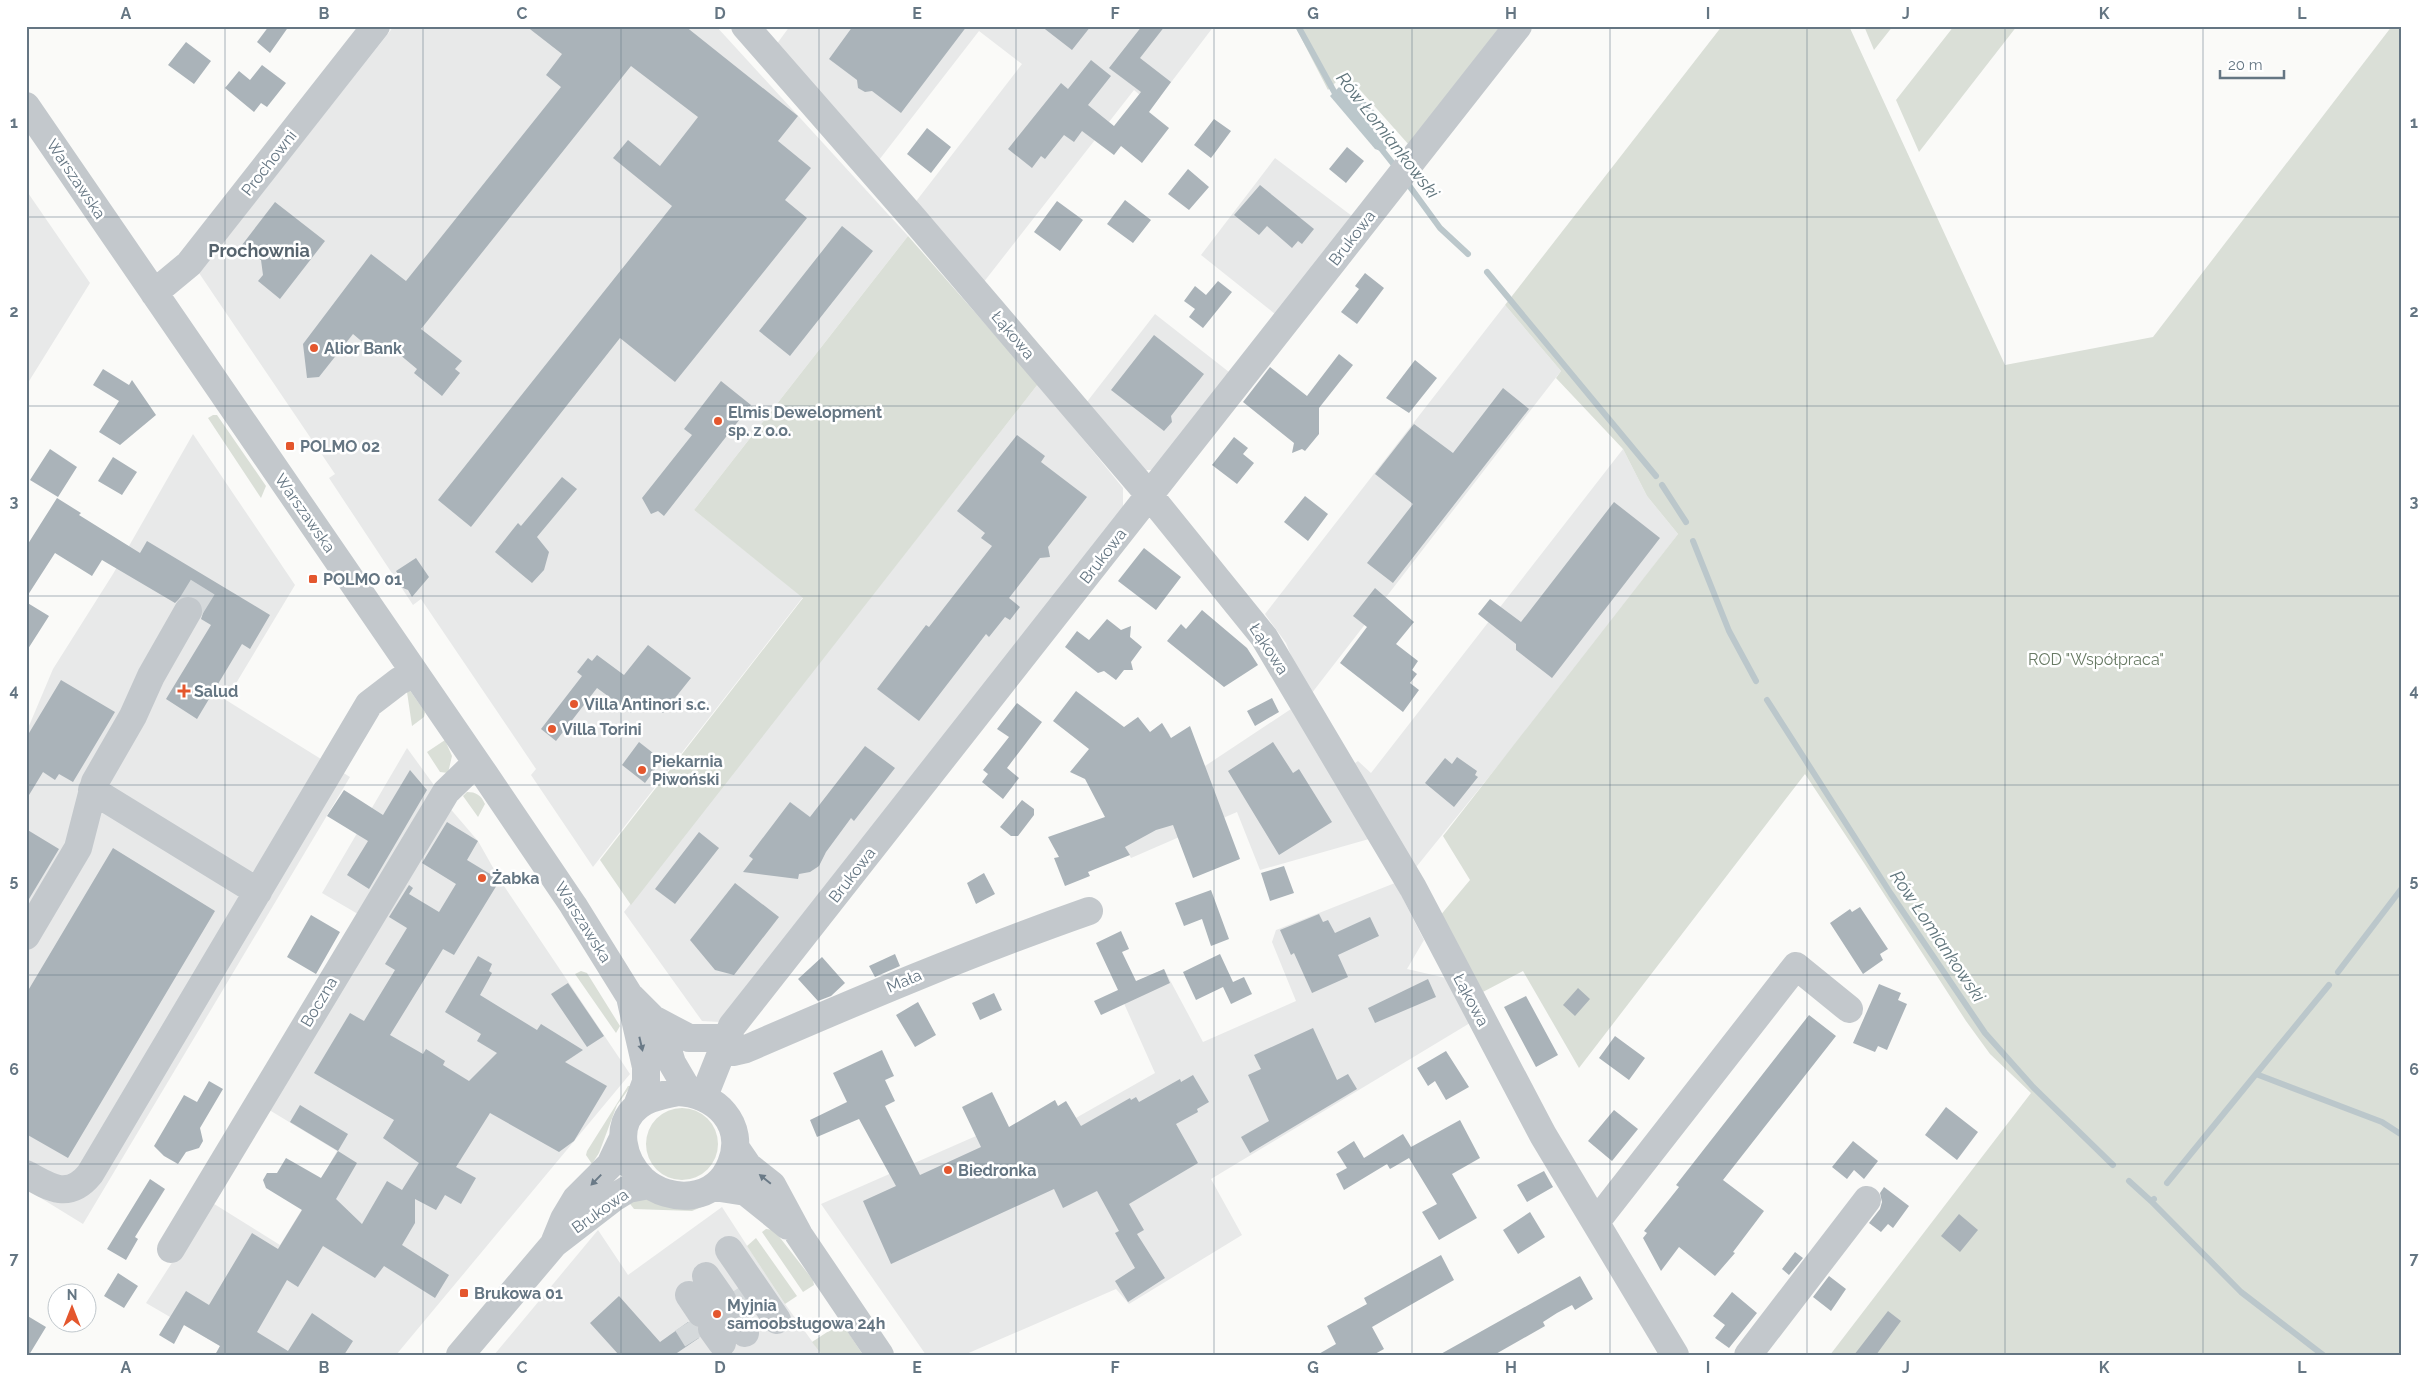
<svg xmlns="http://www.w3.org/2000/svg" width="2428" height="1381" font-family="Raleway,sans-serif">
<rect width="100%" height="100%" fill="#fafaf8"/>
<path fill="#e8e9e9" d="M394,26H716L908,236L694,510L803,597L593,867L531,775L536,769L421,599L413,605L329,478L335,474L199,273Z
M790,26H1214L1153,106L1134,90L983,283L914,204L1022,64L979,31L879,160L776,45Z
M1275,158L1352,216L1275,314L1201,255Z
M26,190L90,283L26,386Z
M1505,305L1561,371L1308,698L1286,643L1265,614Z
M1155,314L1229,372L1155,470H1138L1083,407Z
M1038,384L1123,488V507L720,1022L702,1021L624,912Z
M193,434L295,585L226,700L350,777L83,1224L26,1189V733L53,669L113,574Z
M1623,449L1647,496L1678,534L1551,700L1413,871L1348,768L1358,761L1371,773Z
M1291,709L1369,839L1260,870L1237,812L1131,858L1125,847L1150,732L1162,723L1170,735L1168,736L1199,770Z
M407,748L439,792L363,917L322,893Z
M448,806L478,841L500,880L630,1074L396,1355H215L220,1346L146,1303L211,1202L280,1245L328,1167L337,1151L266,1108Z
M1395,883L1424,940L1407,969L1446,978L1470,1023L1211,1179L1242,1235L1129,1304L1116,1289L964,1355H926L821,1204L976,1136L1060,1127L1155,1073L1118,990L1164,969L1203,1042L1296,1001L1272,942L1276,930Z
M722,1207L785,1304L822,1355H494L598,1230L628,1275Z"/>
<path fill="#dadfd7" d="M1295,26H1501L1409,145L1345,73L1328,90Z
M1722,26H1849L2005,365L2153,337L2392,26H2402V1355H1830L2031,1093L1990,1054L1966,1021L1864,863L1805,774L1579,1068L1523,971L1479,994L1439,917L1470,880L1443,836L1678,534L1647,496L1623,449L1556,378L1561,371L1505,305Z
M1864,26H1893L1874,50Z
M1954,26H2017L1919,152L1896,100Z
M908,236L1038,384L631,905L600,860L803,598L694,510Z
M213,415H217L266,486L261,498L208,418Z
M409,689L425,712L424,717L412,726L407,692Z
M445,740L452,756L448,773L440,772L427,752Z
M467,792C476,792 481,795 485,804L478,817L463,796Z
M581,971L587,973L620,1026L616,1033L575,974Z
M628,1086H631L617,1105L599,1153L592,1164L586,1155L587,1151Z
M646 1144a36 36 0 1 1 72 0a36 36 0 1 1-72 0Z
M631,1198L721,1199L692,1211L634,1209L627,1200Z
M766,1229L774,1230L813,1280L814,1285L803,1292L762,1232Z
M756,1238L797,1296L785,1304L747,1246Z
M838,1325L844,1326L863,1355H822L812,1342Z"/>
<path fill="#bbc7cb" d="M1340,86C1360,89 1405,137 1383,152L1375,149L1330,96Z"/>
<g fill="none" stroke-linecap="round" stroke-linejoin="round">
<path stroke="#bbc7cb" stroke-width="6" d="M1298,26L1337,97
M1379,146L1398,170
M1405,180L1440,228L1468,254
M1487,272L1656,476
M1662,485L1686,522
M1693,541L1729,631L1756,681
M1767,700L1891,894L1985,1033L2033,1087L2113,1165
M2338,972L2402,888
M2256,1074L2329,985
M2129,1181L2151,1201L2154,1199
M2167,1183L2256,1074L2382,1122L2402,1135
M2151,1201L2241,1292L2323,1355"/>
</g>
<path fill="#aab3b9" d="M269,26H289L270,53L257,42Z
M526,26H685L798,116L778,141L811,168L785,200L807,218L675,382L620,338L471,527L438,500L672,206L613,158L628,140L660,166L698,117L631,66L421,329L462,361L455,369L460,373L442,396L414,373L417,369L387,344L378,355L353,334L319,377L307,378L303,344L371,254L406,281L561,87L546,75L562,54Z
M853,26H967L901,113L872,91L865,92L858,88L857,80L829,59Z
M1041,26H1091L1072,50Z
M1142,26H1165L1140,58L1171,82L1149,112L1169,128L1142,163L1121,146L1114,155L1082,131L1074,142L1064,135L1045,159L1041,156L1032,168L1008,149L1061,83L1068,89L1091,60L1111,76L1088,105L1114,126L1141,92L1109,68Z
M186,42L211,61L194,84L168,65Z
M262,65L286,83L267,107L261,103L254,112L225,88L239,71L250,80Z
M1214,119L1231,131L1211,158L1194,145Z
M927,128L951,147L931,173L907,154Z
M1347,147L1364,161L1346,183L1329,169Z
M1188,169L1209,187L1189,210L1168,194Z
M1260,185L1314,229L1302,244L1298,241L1292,248L1267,226L1259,235L1234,215Z
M1125,200L1151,220L1133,243L1107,224Z
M1057,201L1083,220L1060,251L1034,232Z
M275,202L325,241L280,299L258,281L263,275L261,260L242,245Z
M842,226L873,251L790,356L759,331Z
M1365,273L1384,288L1357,324L1341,312L1359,289L1355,286Z
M1218,281L1232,292L1203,328L1189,317L1195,309L1184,301L1195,286L1206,295Z
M1154,335L1204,374L1171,416L1172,422L1164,431L1111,390Z
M1339,354L1353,365L1319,408V434L1305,451L1302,449L1292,453L1294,443L1243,402L1270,367L1307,396Z
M1415,360L1437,378L1409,413L1386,398Z
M103,369L129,385L132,380L156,415L120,445L99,432L119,401L93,385Z
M721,381L751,405L664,516L658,511L651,514L642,498L692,435L684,429Z
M1503,388L1529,409L1393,583L1367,563L1413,504L1375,474L1414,424L1453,453Z
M1017,435L1045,456L1041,462L1087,497L1048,547L1050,557L1040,558L1009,598L1020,607L1010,620L1005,617L989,637L986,634L919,721L877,689L926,625L929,627L992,546L981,538L985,533L957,511Z
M1234,437L1248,448L1243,454L1254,463L1237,484L1212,465Z
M50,449L77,467L58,497L30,480Z
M113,457L137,472L122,495L98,481Z
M562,477L577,489L537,537L549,552L544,570L532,583L495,552L518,523L521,526Z
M1305,496L1328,514L1308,541L1284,522Z
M57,498L81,513L79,515L140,553L147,541L270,615L250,649L242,644L197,719L166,699L211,625L201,619L204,610L201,603L196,598L187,595L180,598L175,603L102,560L92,576L55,553L26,598V547Z
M1614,502L1660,538L1552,678L1516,650V644L1478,614L1490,599L1521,622Z
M1144,548L1181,577L1156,610L1118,581Z
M416,558L429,577L412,597L408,590L398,586L400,577L396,571Z
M1375,588L1414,622L1396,644L1418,661L1412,670L1417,674L1410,683L1419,690L1403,712L1340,663L1367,627L1353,616Z
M26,602L49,616L26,652Z
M1202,610L1247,648L1258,665L1224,687L1167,641L1181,624L1186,629Z
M1107,619L1121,630L1131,626L1130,637L1142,647L1131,662L1133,670H1124L1116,680L1104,671L1098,673L1065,647L1077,631L1089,640Z
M648,645L691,678L663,713L643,698L631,713L597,688L556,741L541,729L582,676L577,672L588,658L592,661L597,655L624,675Z
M61,680L115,712L73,782L59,774L55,780L43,772L26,800V738Z
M1076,691L1124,727L1138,717L1150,732L1162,723L1171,738L1190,726L1240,859L1193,878L1173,825L1156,830L1125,847L1130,855L1088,872L1090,876L1065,886L1054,858L1059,857L1048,837L1105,817L1085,779L1070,772L1089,749L1053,721Z
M1272,698L1279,712L1255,726L1247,711Z
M1017,703L1042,722L1007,768L1019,778L1003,799L982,782L988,774L983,770L1009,737L997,729Z
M639,742L662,760L645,783L622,765Z
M1273,742L1293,773L1299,769L1332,822L1279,855L1228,771Z
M865,746L895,768L854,821L851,818L826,852L819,866L810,872L799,874L798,879L743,872L753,859L749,856L790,802L810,817Z
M1457,757L1477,771L1475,775L1478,777L1454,807L1425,783L1445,758L1452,764Z
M410,770L427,790L369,889L347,875L368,841L327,816L344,790L383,815Z
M1022,800L1034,809V815L1018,836H1011L1000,827Z
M447,822L478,841L467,860L500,880L454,955L443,949L390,1035L423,1054L426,1049L445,1061L443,1065L469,1081L497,1053L477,1041L481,1034L445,1012L478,956L492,964L489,971L492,973L480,995L537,1030L541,1024L583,1050L565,1062L607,1086L574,1141L559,1152L490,1113L456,1167L476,1178L461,1204L445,1195L436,1210L415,1199V1223L402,1245L449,1275L435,1298L384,1266L375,1278L323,1246L298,1287L287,1280L257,1332L288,1351L312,1313L353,1341L344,1355H215L220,1346L184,1325L174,1344L159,1335L186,1291L209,1305L252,1233L278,1249L302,1210L266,1188L263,1180L267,1173H277L286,1158L321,1178L338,1151L357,1163L336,1199L362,1224L387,1181L402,1190L419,1163L383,1138L394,1120L314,1073L350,1013L364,1021L395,970L385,964L407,928L389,917L409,885L413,888L409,894L439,912L456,884L422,863Z
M26,829L59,849L26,904Z
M699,832L719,848L675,904L655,889Z
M113,848L215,911L68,1158L26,1134V994Z
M1284,866L1294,893L1270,901L1261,873Z
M984,873L995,894L976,904L967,883Z
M735,883L779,917L734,975L715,970L690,940Z
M1211,890L1229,939L1211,946L1202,919L1184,926L1175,903Z
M1860,907L1888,949L1880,954L1883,960L1863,974L1830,923L1850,909L1852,912Z
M1319,914L1323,922L1328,920L1335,933L1370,917L1379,936L1338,955L1348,977L1312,993L1294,953L1291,955L1280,930Z
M311,915L340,932L316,974L287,957Z
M1121,931L1129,949L1122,952L1136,981L1164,969L1170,983L1101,1015L1094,1001L1118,990L1096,943Z
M895,954L900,966L875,977L869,966Z
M1220,954L1233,982L1244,977L1252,994L1231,1004L1223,987L1196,1000L1183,972Z
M822,957L845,983L831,996L818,1001L798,979Z
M1428,979L1436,997L1375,1023L1368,1008Z
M568,983L604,1036L587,1047L551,994Z
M1879,984L1901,993L1898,1000L1907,1004L1887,1050L1878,1046L1875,1052L1853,1043Z
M1578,988L1590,999L1575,1016L1563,1005Z
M994,993L1002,1010L980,1020L972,1003Z
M1526,996L1558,1055L1536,1067L1504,1007Z
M918,1002L936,1035L915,1047L896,1015Z
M1809,1015L1836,1036L1723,1180L1764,1211L1733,1252L1735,1253L1715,1276L1679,1247L1661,1271L1643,1238L1647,1233L1644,1231L1679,1187L1676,1185Z
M1313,1028L1337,1080L1348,1074L1357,1089L1250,1153L1241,1137L1269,1121L1248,1075L1261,1069L1254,1055Z
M1615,1036L1645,1058L1629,1080L1599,1058Z
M882,1050L894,1076L885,1080L895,1101L885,1106L920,1175L981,1147L962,1107L992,1092L1009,1127L1055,1100L1058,1106L1066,1101L1081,1126L1130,1098L1131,1100L1136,1097L1139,1102L1180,1079L1181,1082L1193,1075L1209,1102L1197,1109L1198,1112L1176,1124L1198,1163L1129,1204L1144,1230L1137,1234L1165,1278L1128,1302L1115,1281L1135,1268L1115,1233L1119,1231L1097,1191L1063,1208L1054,1189L891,1264L863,1201L896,1186L859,1119L817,1137L810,1120L847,1102L833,1073Z
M1446,1051L1469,1087L1446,1100L1435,1081L1428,1086L1417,1068Z
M209,1081L223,1089L200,1128L203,1141L199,1148L186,1152L178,1164L164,1156L154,1146L184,1095L197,1102Z
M300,1105L348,1134L338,1151L290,1122Z
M1946,1107L1978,1132L1957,1160L1925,1135Z
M1614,1110L1638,1129L1612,1161L1588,1141Z
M1460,1120L1480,1158L1452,1174L1477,1218L1439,1240L1422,1212L1437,1204L1409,1158L1390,1169L1387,1164L1344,1190L1336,1174L1347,1168L1337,1152L1354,1141L1364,1158L1403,1134L1411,1147Z
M1853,1141L1878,1161L1864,1179L1854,1170L1847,1179L1832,1167Z
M1544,1171L1553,1187L1527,1202L1517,1185Z
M150,1179L165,1189L135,1237L138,1239L126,1260L107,1249Z
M1884,1187L1909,1206L1893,1228L1888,1224L1881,1232L1869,1223L1880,1209L1882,1202L1880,1193Z
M1530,1212L1545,1237L1518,1254L1503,1230Z
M1959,1214L1978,1230L1960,1252L1941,1236Z
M1795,1252L1803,1258L1789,1275L1782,1269Z
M1441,1255L1454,1280L1372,1327L1384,1349L1373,1355H1317L1336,1344L1327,1326L1367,1304L1364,1298Z
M118,1273L138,1286L124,1308L104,1296Z
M1580,1276L1593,1299L1575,1310L1572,1305L1557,1313L1543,1322L1545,1326L1494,1355H1439Z
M1829,1276L1846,1289L1831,1311L1813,1297Z
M1732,1292L1757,1313L1729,1348L1715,1338L1725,1325L1713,1316Z
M619,1296L660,1342L688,1322L697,1328L699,1338L674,1355H619L590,1323Z
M1888,1311L1901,1321L1876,1355H1854Z
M26,1315L46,1327L29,1355H26Z"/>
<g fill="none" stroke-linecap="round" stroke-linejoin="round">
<path stroke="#d5d9db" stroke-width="28" stroke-dasharray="28 14" stroke-linecap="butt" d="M188,611L209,577
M737,1289L747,1305
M687,1323L697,1339"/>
<path stroke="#c3c8cc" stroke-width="28" d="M745,26L913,218L1150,496L1264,637L1413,888L1543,1135L1675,1355
M26,106L485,775L573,905L629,995L653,1019L664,1037L672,1063L689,1092
M154,293L189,264L376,26
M92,790L258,892
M26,936L78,848L95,782L133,716L151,676L188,611
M630,997L646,1067V1082L637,1106
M653,1019L689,1038H726
M721,1051L733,1052L746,1049C859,1000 972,952 1089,911
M677,1092C715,1093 747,1124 731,1164C716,1202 670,1204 643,1180C623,1161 613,1125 638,1106C648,1097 664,1095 677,1092Z
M704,1096L732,1026L1518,26
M735,1147L748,1166L772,1185L799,1235L880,1355
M26,1174C50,1188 69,1200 90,1174L369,704L399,681L415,673
M714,1187L746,1192L788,1226
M1596,1222L1796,966L1849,1009
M555,1241L564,1219L576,1199L610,1165L622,1140
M171,1249L446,792L476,763
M729,1250L777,1320
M706,1276L722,1299
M689,1295L701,1313
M732,1315L745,1333
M712,1329L722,1343
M460,1355L554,1244L615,1197L628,1189L649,1185
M1748,1355L1867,1200"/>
</g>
<defs><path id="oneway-solid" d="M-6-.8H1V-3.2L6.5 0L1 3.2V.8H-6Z" transform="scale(1.25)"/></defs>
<g fill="#6a7a87">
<use href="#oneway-solid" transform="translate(641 1044) rotate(77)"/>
<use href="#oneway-solid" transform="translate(765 1179) rotate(-141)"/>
<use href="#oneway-solid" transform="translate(596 1180) rotate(134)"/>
</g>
<path fill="none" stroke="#657683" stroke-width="1" stroke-opacity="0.55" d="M225,26V1355M423,26V1355M621,26V1355M819,26V1355M1016,26V1355M1214,26V1355M1412,26V1355M1610,26V1355M1807,26V1355M2005,26V1355M2203,26V1355M26,217H2402M26,406H2402M26,596H2402M26,785H2402M26,975H2402M26,1164H2402"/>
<g fill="#e4572e" stroke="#fff" stroke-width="2">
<circle cx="314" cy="348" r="5"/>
<circle cx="718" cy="421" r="5"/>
<rect x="285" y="441" width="10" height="10" rx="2.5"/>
<rect x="308" y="574" width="10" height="10" rx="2.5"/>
<path d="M181.5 683.5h5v5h5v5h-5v5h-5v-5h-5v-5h5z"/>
<circle cx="574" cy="704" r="5"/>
<circle cx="552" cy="729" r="5"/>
<circle cx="642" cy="770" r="5"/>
<circle cx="482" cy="878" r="5"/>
<circle cx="948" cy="1170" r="5"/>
<rect x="459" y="1288" width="10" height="10" rx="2.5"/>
<circle cx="717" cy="1314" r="5"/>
</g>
<g text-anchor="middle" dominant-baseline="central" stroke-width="5" stroke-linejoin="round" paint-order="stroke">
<g font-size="16" fill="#657683" stroke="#fff">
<text transform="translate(269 163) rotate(-52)">Prochowni</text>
<text transform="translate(76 179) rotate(56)">Warszawska</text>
<text transform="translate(1352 238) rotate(-52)">Brukowa</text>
<text transform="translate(1013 335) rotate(50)">Łąkowa</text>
<text transform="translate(305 513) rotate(55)">Warszawska</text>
<text transform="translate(1103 556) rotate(-52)">Brukowa</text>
<text transform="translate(1269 649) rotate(57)">Łąkowa</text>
<text transform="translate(852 875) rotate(-52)">Brukowa</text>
<text transform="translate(583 922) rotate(58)">Warszawska</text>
<text transform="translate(904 981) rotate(-23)">Mała</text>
<text transform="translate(1471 1000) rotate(62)">Łąkowa</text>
<text transform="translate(319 1002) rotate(-59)">Boczna</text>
<text transform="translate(600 1211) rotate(-35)">Brukowa</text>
</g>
<g font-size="16" font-weight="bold" fill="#657683" stroke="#fff" text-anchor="start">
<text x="324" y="348">Alior Bank</text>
<text x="728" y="412">Elmis Dewelopment<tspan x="728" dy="18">sp. z o.o.</tspan></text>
<text x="300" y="446">POLMO 02</text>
<text x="323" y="579">POLMO 01</text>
<text x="194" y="691">Salud</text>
<text x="584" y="704">Villa Antinori s.c.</text>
<text x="562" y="729">Villa Torini</text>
<text x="652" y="761">Piekarnia<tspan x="652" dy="18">Piwoński</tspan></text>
<text x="492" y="878">Żabka</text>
<text x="958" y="1170">Biedronka</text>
<text x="474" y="1293">Brukowa 01</text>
<text x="727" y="1305">Myjnia<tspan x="727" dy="18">samoobsługowa 24h</tspan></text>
</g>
<g font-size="16" fill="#687a64" stroke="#fff">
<text x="2096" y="659">ROD "Współpraca"</text>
</g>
<g font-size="18" font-style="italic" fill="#60757c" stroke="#fff">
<text transform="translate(1388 135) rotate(52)">Rów Łomiankowski</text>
<text transform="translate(1938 936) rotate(56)">Rów Łomiankowski</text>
</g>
<g font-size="18" font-weight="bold" fill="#57646e" stroke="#fff">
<text x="259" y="250">Prochownia</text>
</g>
</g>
<rect width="2428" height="1381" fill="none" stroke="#ffffff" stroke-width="55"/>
<g transform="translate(72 1308)"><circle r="24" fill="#ffffff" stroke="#c1c8cd"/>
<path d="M0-4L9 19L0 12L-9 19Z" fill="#e4572e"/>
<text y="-8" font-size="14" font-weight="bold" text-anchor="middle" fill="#657683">N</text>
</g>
<path d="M2220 70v8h64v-8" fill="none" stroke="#657683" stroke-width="2.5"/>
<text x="2228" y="70" font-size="15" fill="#657683" stroke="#ffffff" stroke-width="4" paint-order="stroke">20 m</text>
<rect x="28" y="28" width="2372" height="1326" fill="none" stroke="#657683" stroke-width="2"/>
<g font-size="16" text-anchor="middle" font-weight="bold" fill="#657683">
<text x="126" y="19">A</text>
<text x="324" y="19">B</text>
<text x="522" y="19">C</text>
<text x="720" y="19">D</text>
<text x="917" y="19">E</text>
<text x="1115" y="19">F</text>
<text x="1313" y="19">G</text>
<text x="1511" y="19">H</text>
<text x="1708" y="19">I</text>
<text x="1906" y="19">J</text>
<text x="2104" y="19">K</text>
<text x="2302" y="19">L</text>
<text x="14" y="128">1</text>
<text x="2414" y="128">1</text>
<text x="14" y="317">2</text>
<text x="2414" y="317">2</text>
<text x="14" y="507">3</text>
<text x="2414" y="507">3</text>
<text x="14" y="696">4</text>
<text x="2414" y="696">4</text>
<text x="14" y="886">5</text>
<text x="2414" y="886">5</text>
<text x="14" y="1075">6</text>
<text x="2414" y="1075">6</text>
<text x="14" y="1264">7</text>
<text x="2414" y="1264">7</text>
<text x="126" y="1373">A</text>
<text x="324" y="1373">B</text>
<text x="522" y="1373">C</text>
<text x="720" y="1373">D</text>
<text x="917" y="1373">E</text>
<text x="1115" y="1373">F</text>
<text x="1313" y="1373">G</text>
<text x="1511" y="1373">H</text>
<text x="1708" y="1373">I</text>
<text x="1906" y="1373">J</text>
<text x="2104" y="1373">K</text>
<text x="2302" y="1373">L</text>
</g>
</svg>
